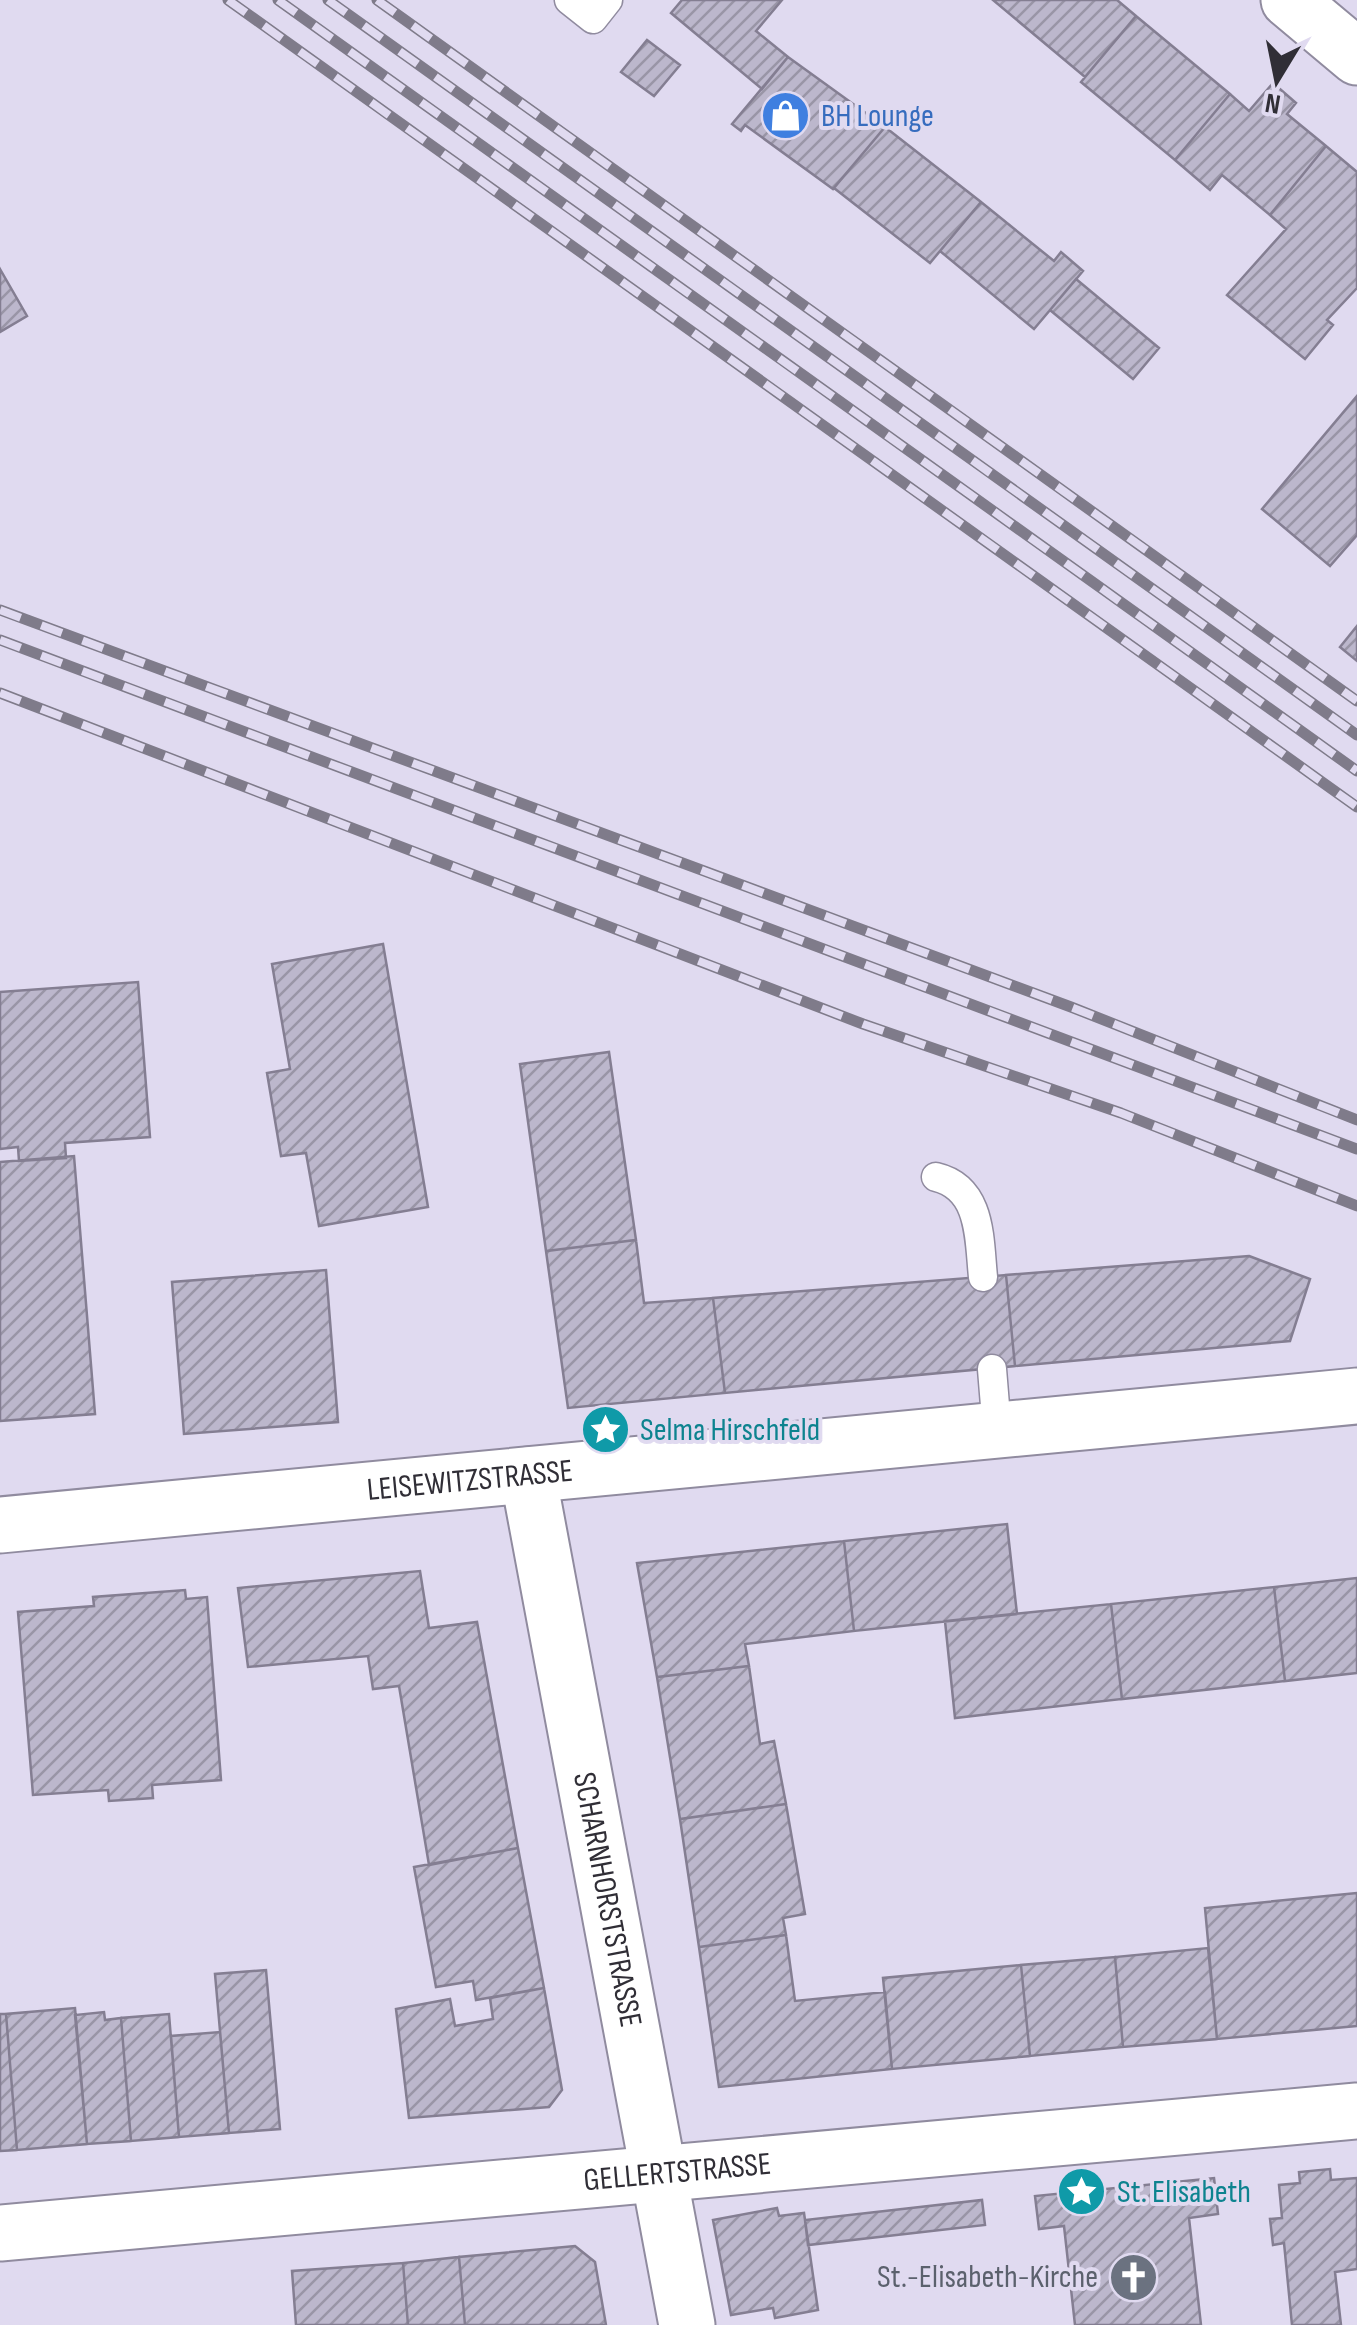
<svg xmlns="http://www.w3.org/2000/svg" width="1357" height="2325" font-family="'Sofia Sans Condensed',sans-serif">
<defs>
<pattern id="building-hatch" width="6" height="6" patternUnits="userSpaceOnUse" patternTransform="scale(2.5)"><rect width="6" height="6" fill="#bcb7cc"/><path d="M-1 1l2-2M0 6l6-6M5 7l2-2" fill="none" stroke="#9995a6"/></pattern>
</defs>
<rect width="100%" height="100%" fill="#e0daf0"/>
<path fill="url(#building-hatch)" stroke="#847e92" stroke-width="2.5" d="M682,0H782L756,31L788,57L762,89L671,13Z
M993,0H1117L1136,16L1085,77Z
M1136,16L1230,94L1175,160L1081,82Z
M647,40L680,65L654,96L621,72Z
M788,57L885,127L833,189L745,125L741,131L732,124Z
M1273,83L1296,103L1287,114L1326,146L1270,215L1222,175L1210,190L1175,160L1230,94L1249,111Z
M885,127L981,202L930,263L834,188Z
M1326,146L1357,172V288L1327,320L1333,325L1305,359L1227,295L1286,229L1270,215Z
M981,202L1054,261L1061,252L1083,271L1034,329L940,251Z
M0,269L27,316L0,332Z
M1076,279L1159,348L1133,379L1050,310Z
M1357,396V535L1330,566L1262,509Z
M1357,626V661L1340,647Z
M383,944L428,1207L319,1226L306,1153L281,1156L267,1073L290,1069L272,964Z
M138,982L150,1137L65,1143L66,1158L19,1161L18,1147L0,1149V992Z
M609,1052L636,1240L546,1251L520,1064Z
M74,1156L95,1414L0,1421V1162Z
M636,1240L644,1303L713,1298L725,1393L568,1408L546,1251Z
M1249,1256L1310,1279L1290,1341L1015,1366L1006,1275Z
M326,1270L338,1422L184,1434L172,1282Z
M1006,1275L1015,1366L725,1393L713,1298Z
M1007,1524L1017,1614L854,1631L844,1541Z
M844,1541L854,1631L745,1644L749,1666L657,1677L637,1563Z
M420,1571L429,1628L477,1622L518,1848L429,1865L399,1686L373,1689L368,1656L248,1667L238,1588Z
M1357,1578V1673L1285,1681L1274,1587Z
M1274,1587L1285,1681L1122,1699L1111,1604Z
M185,1590L186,1599L207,1597L221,1780L152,1785L153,1798L109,1801L108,1790L33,1795L18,1612L94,1606L93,1597Z
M1111,1604L1122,1699L955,1718L945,1621Z
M749,1666L760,1744L774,1741L786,1804L680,1819L657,1677Z
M786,1804L805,1914L783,1918L786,1935L699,1947L680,1819Z
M518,1848L544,1988L476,2000L473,1981L436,1987L414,1867Z
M1357,1893V2026L1217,2039L1205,1908Z
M786,1935L795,2001L885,1992L892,2069L719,2087L699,1947Z
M1208,1948L1217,2039L1123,2047L1115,1957Z
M1115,1957L1123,2047L1030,2056L1021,1965Z
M1021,1965L1030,2056L892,2069L883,1978Z
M266,1970L280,2129L229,2133L215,1974Z
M544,1988L562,2090L549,2107L409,2118L396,2009L450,1999L455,2026L493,2019L490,1998Z
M75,2008L87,2144L17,2150L6,2014Z
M104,2012L105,2020L121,2018L131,2141L87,2144L75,2015Z
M0,2014H6L17,2150L0,2151Z
M169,2014L179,2137L131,2141L121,2018Z
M220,2032L229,2133L179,2137L171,2036Z
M1330,2169L1331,2180L1357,2178V2269L1335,2272L1341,2325H1292L1284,2243L1273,2245L1270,2219L1282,2218L1279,2185L1300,2183L1299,2172Z
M1214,2178L1218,2214L1189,2218L1201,2325H1075L1064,2226L1039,2229L1035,2196Z
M982,2200L985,2225L808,2245L805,2220Z
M777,2208L779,2216L804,2213L818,2310L775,2318L773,2308L731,2315L713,2220Z
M575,2246L595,2262L606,2325H465L459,2257Z
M459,2257L465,2325H408L403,2263Z
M403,2263L408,2325H296L292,2271Z"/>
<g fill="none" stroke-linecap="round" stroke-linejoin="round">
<defs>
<path id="lane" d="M569,0L593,19L608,0
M936,1177C982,1188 979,1239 983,1277
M992,1369L997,1430"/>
<g id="street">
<path d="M1289,0L1357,57"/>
<path id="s1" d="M528,1475L687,2325"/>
<path id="s2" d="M0,1525L1357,1396"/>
<path id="s3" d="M0,2233L1357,2111"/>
</g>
</defs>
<use href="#lane" stroke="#908b9f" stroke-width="31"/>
<use href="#street" stroke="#908b9f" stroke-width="59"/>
<use href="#lane" stroke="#fff" stroke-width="28"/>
<use href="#street" stroke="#fff" stroke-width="55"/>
<defs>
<path id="rail" d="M228,0L1357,807
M278,0L1357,771
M328,0L1357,735
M377,0L1357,701
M0,610L1071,1007L1357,1120
M0,640L1357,1149
M0,693L863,1024L1121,1113L1357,1206"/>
</defs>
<use href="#rail" stroke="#7f7b8a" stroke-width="11"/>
<use href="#rail" stroke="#e0daf0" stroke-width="8" stroke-dasharray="22" stroke-linecap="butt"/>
</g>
<defs>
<symbol id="shop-disc" viewBox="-11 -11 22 22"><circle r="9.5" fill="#3f7fe0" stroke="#e0daf0"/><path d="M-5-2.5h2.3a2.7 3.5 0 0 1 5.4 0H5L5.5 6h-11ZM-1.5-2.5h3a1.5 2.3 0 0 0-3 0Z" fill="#fff"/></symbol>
<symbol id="sight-disc" viewBox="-11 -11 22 22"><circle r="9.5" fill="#0f9aa8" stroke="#e0daf0"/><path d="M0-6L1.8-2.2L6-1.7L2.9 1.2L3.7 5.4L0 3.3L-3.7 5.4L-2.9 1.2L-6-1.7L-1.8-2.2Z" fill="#fff"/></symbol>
<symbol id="church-disc" viewBox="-11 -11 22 22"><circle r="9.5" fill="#6b7280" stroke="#e0daf0"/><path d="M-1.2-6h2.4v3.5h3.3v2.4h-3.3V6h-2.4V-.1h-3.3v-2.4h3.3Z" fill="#fff"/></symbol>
</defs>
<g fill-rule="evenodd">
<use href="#shop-disc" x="758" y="88" width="55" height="55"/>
<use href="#sight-disc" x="578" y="1402" width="55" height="55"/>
<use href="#sight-disc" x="1054" y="2164" width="55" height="55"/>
<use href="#church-disc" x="1106" y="2250" width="55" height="55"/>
</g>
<g text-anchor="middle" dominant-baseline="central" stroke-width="8" stroke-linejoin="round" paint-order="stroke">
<g font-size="32" fill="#366cbe" stroke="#e0daf0" text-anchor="start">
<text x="821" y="116">BH Lounge</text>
</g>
<g font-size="32" fill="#0d838f" stroke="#e0daf0" text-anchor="start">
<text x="640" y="1430">Selma Hirschfeld</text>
<text x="1117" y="2192">St. Elisabeth</text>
</g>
<g font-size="32" fill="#302e36" stroke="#e0daf0">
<text stroke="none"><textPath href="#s2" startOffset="472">LEISEWITZSTRASSE</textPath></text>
<text stroke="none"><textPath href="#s1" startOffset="432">SCHARNHORSTSTRASSE</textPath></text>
<text stroke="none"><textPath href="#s3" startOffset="680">GELLERTSTRASSE</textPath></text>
</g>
<g font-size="32" fill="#5b616d" stroke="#e0daf0" text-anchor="end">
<text x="1098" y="2277">St.-Elisabeth-Kirche</text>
</g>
</g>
<g transform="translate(1277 80) rotate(190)" stroke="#e0daf0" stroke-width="8" paint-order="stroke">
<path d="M0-8L18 38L0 25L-18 38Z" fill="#302e36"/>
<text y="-15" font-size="28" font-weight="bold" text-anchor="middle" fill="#302e36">N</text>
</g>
</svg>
